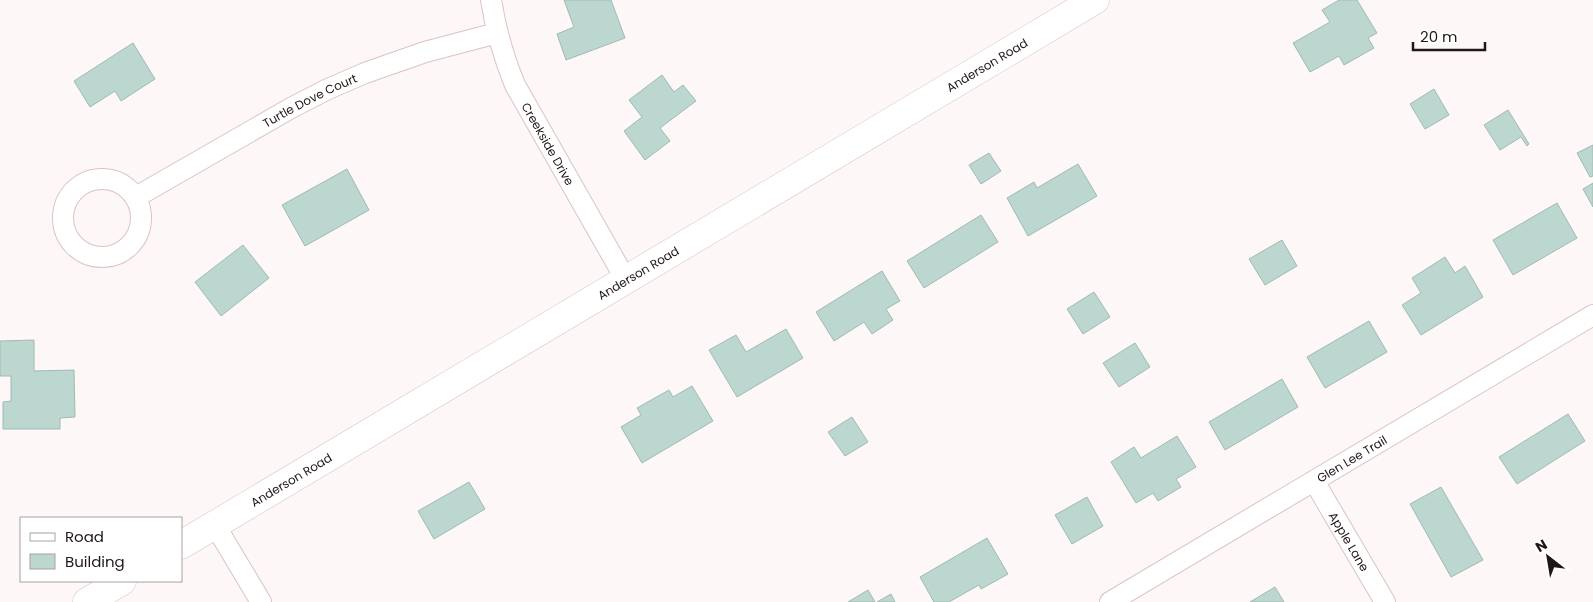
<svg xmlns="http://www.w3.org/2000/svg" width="1593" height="602" font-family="Poppins,sans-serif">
<rect width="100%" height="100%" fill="#fdf7f7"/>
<path fill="#bbd7cf" stroke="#a0bab3" d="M564,0H611L625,38L566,60L557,34L574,27Z
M1339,0H1357L1377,33L1368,38L1374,48L1344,65L1339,56L1310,72L1293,43L1330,22L1322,10Z
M133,43L155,79L121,101L115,91L90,107L74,81Z
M662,75L674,92L683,85L696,101L660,128L670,141L645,160L624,131L642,117L629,100Z
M1434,89L1449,115L1425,129L1410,104Z
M1508,110L1529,144L1527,146L1521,137L1500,150L1484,125Z
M1593,145V176L1590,177L1577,153Z
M989,153L1001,171L981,184L969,165Z
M1078,164L1097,196L1028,236L1007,198L1034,182L1037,188Z
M347,169L369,210L305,246L282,205Z
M1593,183V207L1583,189Z
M1557,203L1577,238L1513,275L1493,240Z
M981,215L998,242L924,288L907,261Z
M1282,240L1297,266L1265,285L1249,259Z
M243,245L269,278L221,316L195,282Z
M1445,257L1455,273L1465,266L1483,297L1421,335L1402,305L1421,293L1412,278Z
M882,271L900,301L886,309L893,320L872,334L864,322L834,341L816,312Z
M1094,292L1110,317L1083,334L1067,309Z
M1369,321L1387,352L1325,388L1307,357Z
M786,329L803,358L737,397L709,350L736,335L746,352Z
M34,340V371L74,370L75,417L60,418V429H3V402L11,401V376H0V341Z
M1135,343L1150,367L1119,387L1103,363Z
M1282,379L1298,407L1225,450L1209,422Z
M692,386L713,421L642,463L621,427L641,415L637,408L669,390L673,397Z
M1568,414L1585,441L1517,484L1499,457Z
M852,417L868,442L845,456L828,432Z
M1177,436L1196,467L1176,479L1181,487L1158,501L1153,493L1136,503L1111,462L1134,447L1141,458Z
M469,482L485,509L434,539L418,511Z
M1441,487L1483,560L1451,577L1410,504Z
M1087,497L1103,526L1072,544L1055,515Z
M987,538L1008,574L981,589L979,585L949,602H934L920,577Z
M1275,587L1284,602H1250Z
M868,590L875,602H848Z
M891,594L895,602H877Z"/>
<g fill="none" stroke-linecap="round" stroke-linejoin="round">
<defs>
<g id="street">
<path id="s1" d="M491,0C496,31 503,56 515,85L626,280"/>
<circle cx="102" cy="218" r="39"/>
<path id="s2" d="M136,197L291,108L328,89L365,73L425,52L497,33"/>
<path id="s3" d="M1314,481L1385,602"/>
<path d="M215,525L261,602"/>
<path id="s4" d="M1110,602L1593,315"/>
</g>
<g id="secondary">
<path id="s5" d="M181,545L1095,0"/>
<path d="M87,602L122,581"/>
</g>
</defs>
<use href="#street" stroke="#ddc2c2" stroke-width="22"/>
<use href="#secondary" stroke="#ddc2c2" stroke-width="29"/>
<use href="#street" stroke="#fff" stroke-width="20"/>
<use href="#secondary" stroke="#fff" stroke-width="28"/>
</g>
<g text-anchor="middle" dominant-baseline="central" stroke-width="4" stroke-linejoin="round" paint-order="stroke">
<g font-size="12" fill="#201616" stroke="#fff">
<text stroke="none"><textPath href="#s5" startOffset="938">Anderson Road</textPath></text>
<text stroke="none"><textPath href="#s2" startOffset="199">Turtle Dove Court</textPath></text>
<text stroke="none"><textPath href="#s1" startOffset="156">Creekside Drive</textPath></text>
<text stroke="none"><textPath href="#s5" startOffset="532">Anderson Road</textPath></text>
<text stroke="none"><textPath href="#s4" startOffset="281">Glen Lee Trail</textPath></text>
<text stroke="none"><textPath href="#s5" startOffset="128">Anderson Road</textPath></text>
<text stroke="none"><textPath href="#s3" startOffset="70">Apple Lane</textPath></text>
</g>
</g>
<rect x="20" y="517" width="162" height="65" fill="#ffffff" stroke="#a6a2a2"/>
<rect x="30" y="533" width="25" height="8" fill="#ffffff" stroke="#a6a2a2"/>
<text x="65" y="542" font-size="15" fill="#201616">Road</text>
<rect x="30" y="554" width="25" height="15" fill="#bbd7cf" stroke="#a6a2a2"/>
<text x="65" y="567" font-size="15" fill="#201616">Building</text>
<g transform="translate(1548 557) rotate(329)" stroke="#ffffff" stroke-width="4" paint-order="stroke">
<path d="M0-4L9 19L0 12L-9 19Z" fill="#201616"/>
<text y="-8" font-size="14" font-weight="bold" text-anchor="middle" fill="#201616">N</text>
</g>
<path d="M1413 42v8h72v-8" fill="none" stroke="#201616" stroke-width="2.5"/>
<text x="1420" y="42" font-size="15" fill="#201616" stroke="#ffffff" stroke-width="4" paint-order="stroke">20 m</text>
</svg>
